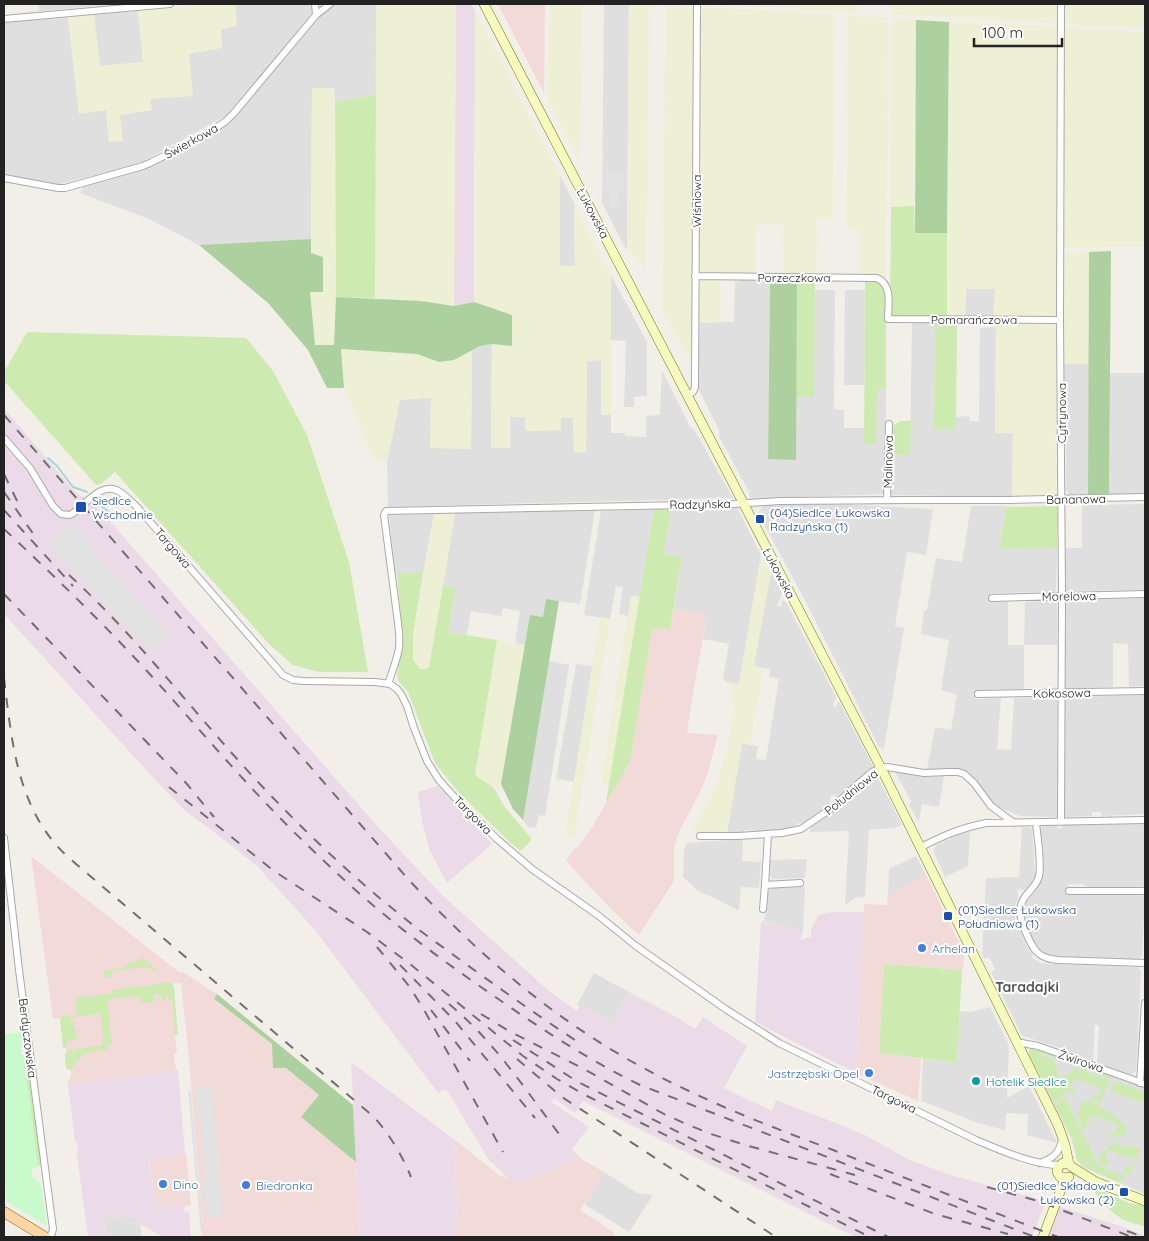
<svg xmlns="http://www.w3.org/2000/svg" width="1149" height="1241" font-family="Quicksand,sans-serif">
<rect width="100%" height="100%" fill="#f2efe9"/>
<path fill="#e0dfdf" d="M39,4H122L39,11Z
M235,4H311L313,16L233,110L227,115L135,166L59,184L4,175V22L68,18L79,114L106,110L109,142L120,115L151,110L150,100L189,54L221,29L237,26Z
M334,4H376V95L335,101L334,88L312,89L311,239L199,245L149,219L80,193L84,186L148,167L231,120L313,21Z
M604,4H629L627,251L602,203Z
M138,11L143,62L99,66L94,15Z
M560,175L574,203L575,267H560Z
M611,275L647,342V396L634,397V407H624L626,341L611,340Z
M770,279L768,459H795L796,397H814L815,290H835L834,409L844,410V428H864V444L877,388L886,389L885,494L799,497L752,501L749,496V492L719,436V430L697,386V323L734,322L735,282L741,280Z
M966,289H995L994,317H965Z
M845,290H865L864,385H844Z
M912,322H935L934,429H956V417L969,416L970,421H979L980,328L996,327L995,433H1013L1012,497L889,495V456L910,455Z
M492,344L491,447L510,417H525L526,431L560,430L561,418H573L574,452H586L587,361L601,360V415H611V433H625V436L646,437V416L660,415L662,370L690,427L695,431L733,498L388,507L387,461L400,399L405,400L431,397L471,449L472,350L480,346Z
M1063,364H1089L1088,495H1070L1066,490L1067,383L1063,378Z
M1110,373H1144V449H1145V493L1109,494Z
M778,503L838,504L933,509L926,555L907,552L895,626L904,628L884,748L879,747L809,608L758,513L763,505H776Z
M1145,504V590L1065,591V548H1082V505Z
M971,506H1006L999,549L1057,548L1056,592L991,593L990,602H1008V645H1024L1025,602L1057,601V645H1024V689L976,690L975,699L1001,698L997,749L1011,750L1014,698L1057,697V817L1020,816L994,805L978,784L967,772L961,770H927L935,727L951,730L957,695L941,690L949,640L921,634L924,611L927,610L936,558L962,562Z
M737,507L761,555L739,685L727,682L723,679L729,644L703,639L707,615L674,609L682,557L664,554L671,508Z
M654,509L640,597L631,596L628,616L619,614L623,587L616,586L610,619L584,615L601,511Z
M595,510L580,604L546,599L543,617L530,615L525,645L515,643L520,611L503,608L501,616L471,611L467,635L448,632L456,588L443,586L455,513Z
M434,514L423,573H395L389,515Z
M771,572L782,593L777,606L781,607L782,600L786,602L836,697L833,707H836L837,703L839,702L874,768L859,780H857L854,784L842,796L840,795L837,798V801L835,803L834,801L835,795H831L829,807L820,812L818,815L805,824L803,823H798L796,827L784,830V829L765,831L744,830V832L727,833L742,743L758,746L756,759L766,760L779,679L769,677L770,669L753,666Z
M1145,598L1144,686L1129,687L1128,644L1113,643V687L1065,689V602L1068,600Z
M549,661L569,665L545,816L539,815L536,828L528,827L523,820Z
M576,664L592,666L574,782L556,779Z
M1145,695V814L1102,816L1100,812H1092V816L1065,817V697Z
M897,771L926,777L944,776L939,807L922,804L919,821H918L909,805L911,802L910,799L895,772Z
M874,775L877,776L902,825L894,828L869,830L865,897L855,898L845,905L849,831L810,832V827L833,810L869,777Z
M1145,824V884L1142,887H1088L1081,884H1068V895H1142L1145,899L1142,955L1139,959L1051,956L1041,951L1033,941L1024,918L1023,908L1028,899L1037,889L1042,879V860L1040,829L1044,825H1057V829L1062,828V825Z
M1022,827H1029L1032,829L1035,875L1032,882L1025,890L1018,889V898L1015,906V922L1020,931L1026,945L1033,955L1032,956L1035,960H1036L1041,963L1052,964L1138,967L1141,971L1136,1071L1130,1075L1097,1063L1099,1025H1095L1093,1061L1063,1049L1023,1036L1021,1034L991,972L995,970L990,958H984L982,954L986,878L1019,877Z
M970,831L968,866L945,877L933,851L936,845L956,836Z
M743,839L742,861L761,862L759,888L741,887L739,909L737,910L719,900L698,891L683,877L684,850L687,843L694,842L699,843V842Z
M916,856L926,875L888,895L889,869Z
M807,859L805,878L773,879L769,875L770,860Z
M805,887L803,933L783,926L764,921L768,892L772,888Z
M594,973L629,992L612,1022L577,1005Z
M990,1007L1009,1045L1007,1098L1029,1086L1057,1143L1027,1135L1028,1114L1006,1113L1005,1130L981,1124L921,1101L923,1059L957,1063L960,1011L971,1012Z
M1033,1047L1145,1088V1194L1085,1168L1078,1161L1071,1137L1045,1088L1029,1049H1032Z
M604,1172L637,1193L653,1195L629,1232L584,1204Z
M134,1216L140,1222L142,1237H107L105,1219Z"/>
<path fill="#f2dad9" d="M499,4H545L544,93L499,6Z
M674,609L707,615L691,705L687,733L718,735L708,772L702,788L678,834L674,848V881L639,935L609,907L566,861L575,848L578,847L591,829L630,762L652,628L670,630Z
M31,856L179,972H183L217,994L214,1000L272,1044L286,1068L319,1095L302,1117L356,1162L360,1237H202L200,1225H203L188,1048L181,983L172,984L176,1033L175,1035L177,1051L174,1055L176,1071L68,1085V1082L71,1076V1073L70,1070L66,1068L65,1054L68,1051L64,1047L61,1019H53Z
M926,875L964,952L963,970L884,964L879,1053L921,1059L918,1101L856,1073L864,904L887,905L888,895Z
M455,1140L499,1175L508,1179L520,1182L580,1158L604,1172L580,1210L614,1232L613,1235L618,1237H457Z
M186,1153L191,1205L156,1208L149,1158Z"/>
<path fill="#ebdbe8" d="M456,4H471L475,11L474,302L454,306Z
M4,408L74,491L101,511L379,828L443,896L548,990L577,1011L580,1006L612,1022L629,992L680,1019L695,1029L703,1017L747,1046L724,1088L721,1087L772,1111L776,1100L841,1125L865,1135L908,1159L947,1174L1046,1201L1032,1237H855L583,1101L575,1113L554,1098L551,1102L589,1127L572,1149L580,1158L520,1182L508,1179L493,1163L490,1162L446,1089L438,1093L315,930L257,866L214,832L184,810L148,772L4,614Z
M438,786L492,844L447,883L430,851L422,821L418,792Z
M834,912H864L856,1073L755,1022L761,921L783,926L803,933L800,940L811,937V930L818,916L826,913Z
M351,1062L455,1140L457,1237H360Z
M178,1070L185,1154L149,1159L156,1207L189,1205V1206L184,1207L185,1212L189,1211L191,1237H163L140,1224V1222L134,1216L105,1219L107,1237H88L77,1155L78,1150L77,1143L75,1141L68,1085Z
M1058,1206L1123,1227L1145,1236V1237H1047Z"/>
<path fill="#eef0d5" d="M215,4H235L237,26L221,29L222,48L189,54L193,96L150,99L152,110L120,115L123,141L109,142L106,110L79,114L68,18L94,15L100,66L143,62L138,11Z
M376,4H456L454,306L421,301L375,298Z
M549,4H582L580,162L548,100Z
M629,4L649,5L646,271L627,248Z
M699,4H859V12Z
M892,4H1059V23L892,14Z
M1064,4H1145V28L1064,24Z
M666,6L695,8L693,280L691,362L662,311Z
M699,7L835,15L833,218H817L816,275H784L783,224L755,225V272H748L747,275L697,274Z
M475,11L560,175V266H575L574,203L611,275V415H601V360L587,361L586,452L574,453L573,418H561V430L525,431V417H510V448H491L492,344L512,315L474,302Z
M848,16L888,18L886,277H860V230L846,229Z
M892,18L916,20L914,206L891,207Z
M949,22L1058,27L1057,316L994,317L995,289H966L965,317L947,318Z
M1064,28L1145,32V246L1063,247Z
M312,88H334L336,297L334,345H315L310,292L323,291L311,253Z
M1089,252V364H1063V253Z
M707,278H721V322L697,323L699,285L702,281Z
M996,321L1048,323L1053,324L1055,326V420L1057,495L1012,497L1013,433H995Z
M341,349L417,354L439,362L454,360L472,350L471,449L430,448L431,398L400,399L387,461L374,460L344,388Z
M455,513L429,667L420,669L413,660V634L434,514Z
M761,555L771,572L754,666L763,668L750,745L742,743L727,833L699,832L692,829L712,795L728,745L734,710L731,693L727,682L739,684Z
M631,596L640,597L609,785L601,784Z
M600,617L610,619L574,837H565Z
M497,640L525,645L500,791L475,775Z"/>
<path fill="#cdebb0" d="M376,95L375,298L336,297L335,101Z
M914,206L915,233H947V318L893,316L890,312L891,207Z
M797,279H815L814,397H796Z
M865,281H879L886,289V389H877L876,444H864Z
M935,322H957L956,430L934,429Z
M27,332L246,338L273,371L307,435L349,562L368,672H319L293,665L269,644L115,472L101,484L96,485L4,381V372Z
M901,421H911L910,455L889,456L892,429L895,424Z
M1057,506V548L999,549L1006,507Z
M671,508L664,554L682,557L670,630L652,628L630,762L606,803L654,509Z
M397,573H423L413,634V660L420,669H425L429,667L443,586L456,588L448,632L497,640L475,775L494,788L504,806L531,838L530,841L521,851L512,844L459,793L435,763L408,692L399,682L397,676L403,639Z
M141,957L158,970H150L149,967L112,971V977L107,978L104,975L103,970L123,968L132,961L134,963Z
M884,964L962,970L957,1063L879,1053Z
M171,982L174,987L178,1035H175L172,1000H168L167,993H165L166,1001H161L162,997L158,993L153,996V999L155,1002L141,1003L140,996L107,1000L112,1044H107L108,1050C86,1052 83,1052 71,1070L66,1068L65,1054L69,1050L103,1045V1037L100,1013L70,1018V1021H73L74,1029H76L77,1039L67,1041V1046L63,1048L60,1021L62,1016L77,1015L75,995L76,998L111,993L112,990Z
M24,1032L26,1042L20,1048L21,1055L28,1059L42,1164L33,1168L4,1073V1035Z
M1033,1047L1110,1075V1079L1041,1053L1040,1055L1054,1060L1065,1094L1054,1103L1029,1055V1049H1032Z
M1076,1068L1109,1081L1100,1103L1090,1099L1092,1095L1098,1097L1101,1088L1075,1079L1071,1088L1076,1090L1075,1094L1070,1092L1067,1093L1062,1078Z
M1114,1081L1145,1092V1103L1133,1098L1132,1100L1110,1091Z
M1065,1096L1082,1131L1071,1137L1055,1105Z
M1084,1100L1100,1105L1099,1108L1113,1114L1127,1128L1125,1135L1123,1136L1119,1135L1118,1138L1107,1134L1108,1131L1114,1133L1118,1124L1091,1115L1087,1124L1093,1126L1092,1128L1088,1127L1083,1129L1079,1120L1080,1119L1079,1115H1077Z
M1082,1132L1095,1157L1086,1163L1085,1162H1084V1164L1082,1166L1077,1160L1072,1138Z
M1116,1140V1144L1124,1147L1126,1144L1140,1149L1130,1175L1123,1172L1125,1167L1131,1168L1134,1159L1108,1150L1104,1159L1109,1161L1107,1166L1100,1163L1097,1157Z
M1095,1158L1099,1166L1124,1176L1121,1183L1083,1167Z
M1091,1186L1129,1203L1142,1205L1143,1204L1145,1205V1227C1138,1224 1130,1223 1122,1219C1110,1212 1098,1199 1091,1186Z"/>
<path fill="#add19e" d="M916,20L949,22L947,233H915Z
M311,239V253L323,257V292H310L315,345H334L336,297L421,301L454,306L474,302L512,315V346L492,344L480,346L454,360L439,362L417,354L341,349L344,388H327L308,350L268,303L199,245Z
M1111,251L1109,494L1088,495L1089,252Z
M770,279H797L796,460L768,459Z
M546,599L559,601L523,820L513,809L501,784L530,615L543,617Z
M217,994L353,1105L356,1162L301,1117L319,1095L286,1068H273L272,1044L214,999Z"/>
<path fill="#c8facc" d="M21,1032L23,1044L20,1048L21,1055L24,1058L38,1165L33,1168L31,1176L41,1183L47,1226L7,1202L4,1178V1035Z"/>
<path fill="#e2e2e2" d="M606,172H623V192H619V207H610V190H606Z
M70,524L170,635L151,653L48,545Z
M212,1086L223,1217H206L203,1179H206L201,1121L198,1120L195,1088Z
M188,1090L191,1092L203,1225H200Z"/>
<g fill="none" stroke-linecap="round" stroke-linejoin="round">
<path stroke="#aad3df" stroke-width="2" d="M48,458L57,466L73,487L87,492
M97,503L110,513"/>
<defs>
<path id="street" d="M315,4L316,15
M4,19L170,4
M4,178L58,188H65L143,166L150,163L204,136L226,121L234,113L316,15L330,4
M695,276L877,278C893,285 888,305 888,319L1060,320
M687,395L693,392L695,387L697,4
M4,438L30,468L53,506L61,514L69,515L72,514C85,505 102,480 120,492C127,497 133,503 138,508L283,675L293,680L304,681L375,682L390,684L397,689L401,694L407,706L414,728L427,761L439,780L458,801L497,839L532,869L599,916L636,946L727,1010L779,1043L976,1140C1000,1150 1033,1165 1060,1165
M887,500L889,424
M992,598L1145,594
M388,684C392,672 397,660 399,648C400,640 399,631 398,623L384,515L386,511L734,504L780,501L909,500H1007L1145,497
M978,694L1145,691
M1036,822C1037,836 1042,863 1039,876C1037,887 1026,892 1022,902C1022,903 1020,908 1020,909C1019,919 1030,945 1037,952C1043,958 1050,959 1058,960L1145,963
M1061,822L1062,596L1060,320L1061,4
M700,836H738L782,833L801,829L832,808L859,783L872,772L881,768L887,767L924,773L948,772H958L964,774L974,783L991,806L1014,823
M4,838L19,970L53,1229L52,1233L49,1237
M921,847C943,836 960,828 986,823L1145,820
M765,885L800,883
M1069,891H1145
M763,909L765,885L768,834
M1016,1042L1038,1046L1145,1084
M1140,1083L1145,1003
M1040,1163C1053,1158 1059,1154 1062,1140"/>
<path id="secondary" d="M484,4L881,768L1058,1125L1065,1145L1069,1164
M1067,1178L1060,1177L1057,1172L1058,1167L1063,1163L1069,1164L1072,1167L1096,1182L1145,1201
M1043,1237L1063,1184L1067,1178L1069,1177"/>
<path id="primary" d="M4,1212L45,1237"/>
</defs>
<use href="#street" stroke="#a9a9a9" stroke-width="8"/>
<use href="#secondary" stroke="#707d05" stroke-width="10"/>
<use href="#primary" stroke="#a06b00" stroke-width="11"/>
<use href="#street" stroke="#fff" stroke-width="6"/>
<use href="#secondary" stroke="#f7fabf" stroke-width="9"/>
<use href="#primary" stroke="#fcd6a4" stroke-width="10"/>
<path stroke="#707070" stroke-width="2" stroke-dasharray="10 10" stroke-linecap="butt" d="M4,415L408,879C473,949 545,1012 629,1060C694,1097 763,1124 833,1150C908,1179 983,1208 1058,1237
M4,474L19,505
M4,492L34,535
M4,510L73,586
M4,529C53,575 101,621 146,670C180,707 212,745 246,782C270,808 295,834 321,858C374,910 434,955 494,996C541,1029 589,1060 640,1085L1035,1237
M69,575C146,645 207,731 280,805C319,845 360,883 403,917C422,933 443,947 463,962C502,990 541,1018 581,1044
M4,594L187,784L214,817
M4,678C12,743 17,811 69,858L374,1117C390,1135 402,1155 411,1177
M169,787L274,871L367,932L410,964L523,1056L557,1079L585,1095L870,1237
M377,947L409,986L423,1008L503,1152
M400,965L455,1021L535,1118
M449,1004C493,1040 525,1089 559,1134
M431,1010L470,1061
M481,1014L509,1031L584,1069L664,1114L686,1124L711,1134L745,1145L855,1175
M513,1040L578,1082L888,1237
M517,1059L562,1097L776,1237
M830,1174L935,1214L1008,1234
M987,1187L1038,1201L1132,1237
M1127,1231L1144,1237"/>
</g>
<g fill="#1a4fb4" stroke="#fff" stroke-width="2">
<rect x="75" y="501" width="12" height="12" rx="2.5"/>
<rect x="755" y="514" width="10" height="10" rx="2.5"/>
<rect x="943" y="911" width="10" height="10" rx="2.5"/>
<rect x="1119" y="1187" width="10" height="10" rx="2.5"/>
</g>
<g fill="#3f7fe0" stroke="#fff" stroke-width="2">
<circle cx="922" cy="948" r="5"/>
<circle cx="869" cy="1073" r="5"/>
<circle cx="163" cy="1184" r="5"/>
<circle cx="246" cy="1185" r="5"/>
</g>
<circle fill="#0f9aa8" stroke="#fff" stroke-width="2" cx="976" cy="1081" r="5"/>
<g text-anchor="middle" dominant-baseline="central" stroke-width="4" stroke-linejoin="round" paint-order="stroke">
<g font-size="12" fill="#222" stroke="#fff">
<text transform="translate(191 141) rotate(-29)">Świerkowa</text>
<text transform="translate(696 201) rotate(-90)">Wiśniowa</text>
<text transform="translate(593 213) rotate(62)">Łukowska</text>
<text x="794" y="277">Porzeczkowa</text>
<text x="974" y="319">Pomarańczowa</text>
<text transform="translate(1061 413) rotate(-90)">Cytrynowa</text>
<text transform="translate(888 462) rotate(-89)">Malinowa</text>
<text transform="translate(1076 499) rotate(-1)">Bananowa</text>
<text transform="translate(700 504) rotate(-1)">Radzyńska</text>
<text transform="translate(173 548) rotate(49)">Targowa</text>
<text transform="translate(779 573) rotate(62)">Łukowska</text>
<text transform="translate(1069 596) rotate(-1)">Morelowa</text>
<text transform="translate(1062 693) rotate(-1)">Kokosowa</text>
<text transform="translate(851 792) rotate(-39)">Południowa</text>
<text transform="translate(473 815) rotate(45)">Targowa</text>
<text transform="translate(28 1038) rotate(83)">Berdyczowska</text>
<text transform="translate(1081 1061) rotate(19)">Żwirowa</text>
<text transform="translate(894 1099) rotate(26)">Targowa</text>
</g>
<g font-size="12" fill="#164399" stroke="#fff" text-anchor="start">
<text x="92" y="500">Siedlce<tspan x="92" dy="14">Wschodnie</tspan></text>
<text x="770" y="512">(04)Siedlce Łukowska<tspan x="770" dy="14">Radzyńska (1)</tspan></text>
<text x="958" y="909">(01)Siedlce Łukowska<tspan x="958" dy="14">Południowa (1)</tspan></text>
<text x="1114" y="1185" text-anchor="end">(01)Siedlce Składowa<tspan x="1114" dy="14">Łukowska (2)</tspan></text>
</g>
<g font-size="12" fill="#366cbe" stroke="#fff" text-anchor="start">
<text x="932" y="948">Arhelan</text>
<text x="859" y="1073" text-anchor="end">Jastrzębski Opel</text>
<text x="173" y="1184">Dino</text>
<text x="256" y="1185">Biedronka</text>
</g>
<g font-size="12" fill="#0d838f" stroke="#fff" text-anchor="start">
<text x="986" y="1081">Hotelik Siedlce</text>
</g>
<g font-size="14" font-weight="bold" fill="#555" stroke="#fff">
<text x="1027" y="987">Taradajki</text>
</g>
</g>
<rect width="1149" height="1241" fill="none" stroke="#222222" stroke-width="10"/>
<path d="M974 38v8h88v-8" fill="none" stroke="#222222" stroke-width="2.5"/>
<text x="982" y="38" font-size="15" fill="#222222" stroke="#ffffff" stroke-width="4" paint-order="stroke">100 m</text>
</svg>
